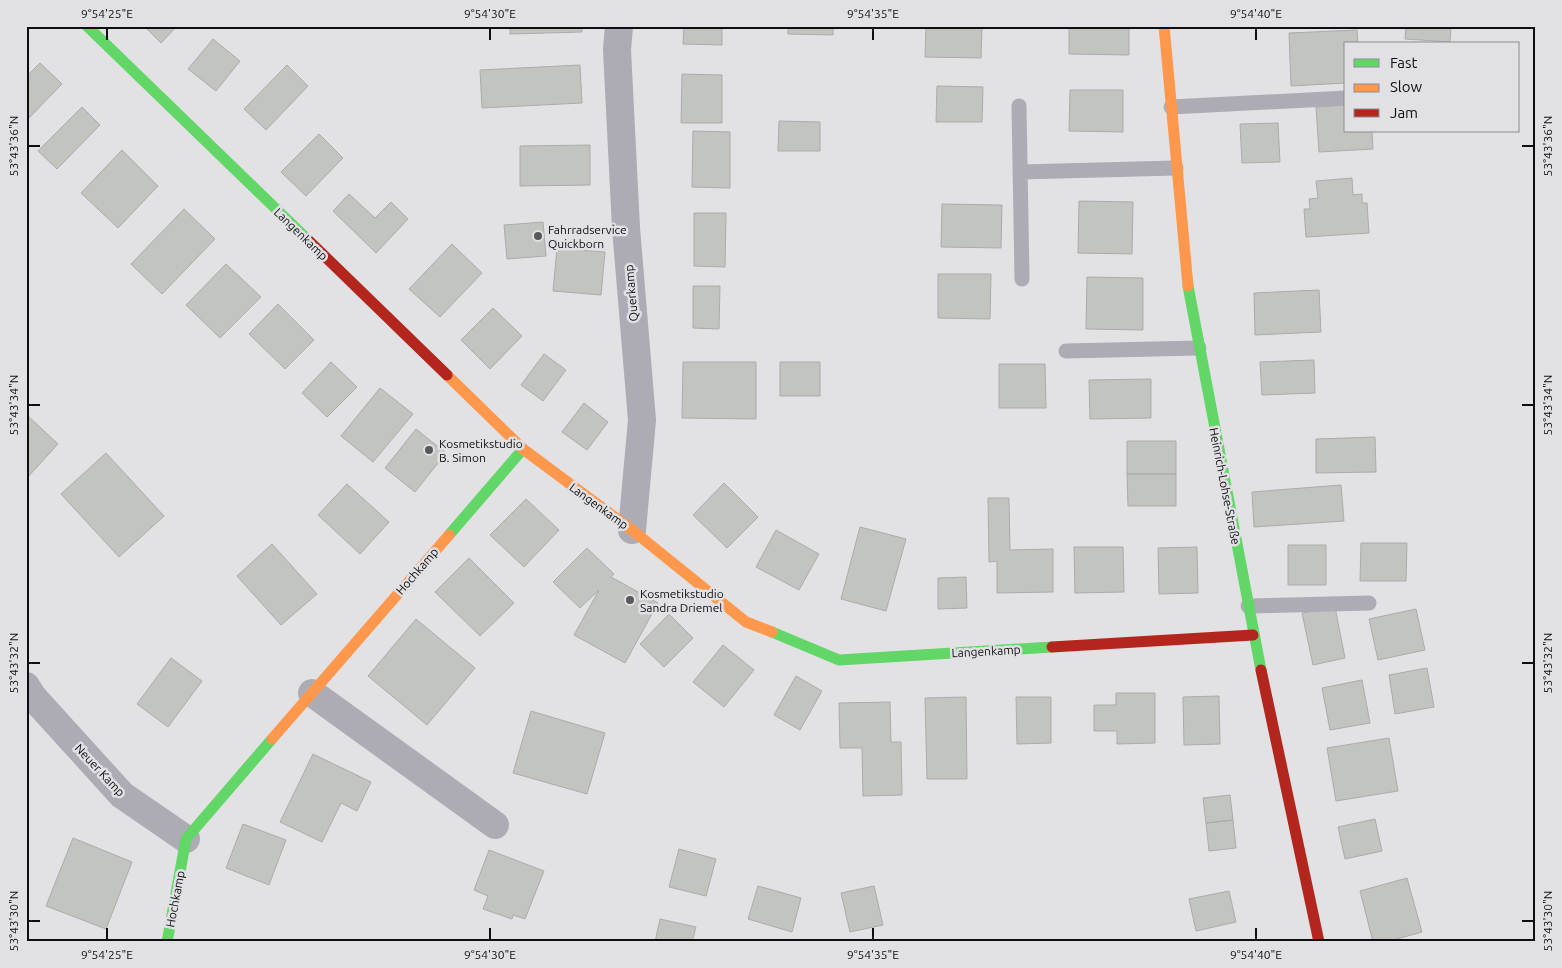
<svg xmlns="http://www.w3.org/2000/svg" width="1562" height="968" font-family="Ubuntu,sans-serif">
<rect width="100%" height="100%" fill="#e2e1e4"/>
<path fill="#c2c4bf" stroke="#acabac" d="M144,26H177L161,43Z
M510,26H582V32L510,34Z
M684,26H722V45L683,44Z
M788,26H833V35L788,34Z
M926,26H982L981,58L925,57Z
M1069,26H1129V55L1069,54Z
M1406,26H1451L1450,42L1405,39Z
M1357,30L1358,44H1346V83L1291,86L1289,33Z
M213,39L240,61L216,91L188,69Z
M40,63L62,84L26,121V77Z
M287,65L308,86L266,130L244,109Z
M580,65L582,103L482,108L480,70Z
M682,74L722,75V123H681Z
M937,86L983,87L982,122H936Z
M1070,90H1123V132L1069,131Z
M1346,105V131H1372L1373,149L1319,152L1316,107Z
M82,107L100,125L57,169L38,151Z
M779,121L820,122V151H778Z
M1278,123L1280,162L1242,163L1240,124Z
M693,131L730,132V188L692,187Z
M319,134L343,158L306,196L281,172Z
M590,145V185L520,186V146Z
M122,150L158,186L118,228L81,193Z
M1352,178L1353,195L1362,194V203H1367L1369,233L1306,237L1304,209H1310L1309,199L1318,198L1316,181Z
M349,194L375,218L391,202L408,219L376,253L333,211Z
M1079,201L1133,202L1132,254L1078,253Z
M942,204L1002,205L1001,248L941,247Z
M184,209L215,239L162,294L131,264Z
M694,213H726L725,267L694,266Z
M543,222L546,256L507,259L504,225Z
M452,244L482,273L440,317L409,289Z
M557,248L605,252L601,295L553,291Z
M226,264L261,297L220,338L186,305Z
M938,274H991L990,319L938,318Z
M1087,277L1143,278V330L1086,329Z
M693,286H720L719,329L693,328Z
M1319,290L1321,332L1255,335L1254,293Z
M278,304L314,340L285,369L249,334Z
M493,308L522,336L490,369L461,340Z
M544,354L566,370L543,401L521,385Z
M1314,360L1315,393L1262,395L1260,362Z
M331,362L357,387L327,417L302,393Z
M683,362H756V419L682,418Z
M780,362H820V396H780Z
M999,364H1045L1046,408H999Z
M1151,379V418L1090,419L1089,380Z
M380,388L413,414L373,462L341,436Z
M584,403L608,422L587,450L562,432Z
M26,414L58,444L26,479Z
M416,429L446,453L415,492L385,468Z
M1375,437L1376,472L1316,473V439Z
M1127,441H1176V474H1127Z
M106,453L164,516L119,557L61,494Z
M1127,474H1176V506H1128Z
M724,483L758,517L727,548L693,515Z
M347,484L389,522L360,554L318,515Z
M1341,485L1344,521L1254,527L1252,492Z
M988,498H1009L1010,550L1053,549V592L997,593V561L989,562Z
M526,499L559,530L524,567L490,535Z
M860,527L906,539L886,611L841,599Z
M776,530L819,554L799,590L756,567Z
M1361,543H1407L1406,581H1360Z
M272,544L317,594L281,625L237,576Z
M1288,545H1326V585H1288Z
M1074,547H1123L1124,592L1075,593Z
M1197,547L1198,593L1159,594L1158,548Z
M587,548L614,574L611,577L658,603L625,663L574,635L599,590L580,608L553,582Z
M469,558L514,603L480,636L435,592Z
M966,577L967,608L938,609V578Z
M1335,607L1345,658L1313,665L1302,613Z
M1416,609L1425,650L1378,660L1369,619Z
M669,614L693,638L664,667L640,644Z
M416,619L475,668L427,725L368,676Z
M723,645L754,670L724,707L693,682Z
M171,658L202,681L168,727L137,704Z
M1427,668L1434,707L1395,714L1389,675Z
M796,676L822,691L800,730L774,715Z
M1362,680L1370,723L1330,730L1322,688Z
M1116,693H1155V743L1117,744V731H1094V705H1116Z
M1219,696L1220,744L1184,745L1183,697Z
M966,697L967,779H927L925,698Z
M1016,697H1051V743L1017,744Z
M890,702L891,742H901L902,795L863,796L862,748H840L839,703Z
M531,711L605,733L587,794L513,773Z
M1389,738L1398,791L1336,801L1327,748Z
M313,754L371,782L357,811L341,803L322,842L280,822Z
M1230,795L1233,820L1206,823L1203,798Z
M1375,819L1382,851L1345,859L1338,827Z
M1233,820L1236,848L1209,851L1206,823Z
M243,824L286,840L269,885L226,868Z
M73,838L132,862L106,929L46,906Z
M679,849L716,859L706,896L669,887Z
M489,850L544,871L525,919L513,915L512,919L483,909L488,896L474,890Z
M1407,878L1422,932L1386,942H1373L1360,891Z
M758,886L801,898L792,932L748,919Z
M874,886L883,925L850,932L841,893Z
M1229,891L1236,922L1196,931L1189,899Z
M660,919L696,927L692,942H655Z"/>
<g fill="none" stroke-linecap="round" stroke-linejoin="round">
<path stroke="#adabb4" stroke-width="15" d="M1019,106L1022,279
M1171,107L1346,98
M1020,172L1176,168
M1066,351L1199,348
M1248,606L1369,603"/>
<path stroke="#adabb4" stroke-width="28" d="M619,26L617,50L626,228L642,420L632,530
M26,686L33,697L122,795L186,839
M312,693L495,825"/>
<path stroke="#63d668" stroke-width="11" d="M87,26L307,239
M1188,286L1261,670
M449,535L523,449
M772,632L839,660L1052,647
M167,942L186,839L272,739"/>
<path stroke="#ff974d" stroke-width="11" d="M1164,26L1188,286
M447,375L523,449L632,530L746,622L772,632
M272,739L449,535"/>
<path stroke="#b3261e" stroke-width="11" d="M307,239L447,375
M1052,647L1253,635
M1261,670L1319,942"/>
</g>
<path fill="none" stroke="#0e0d0f" stroke-width="2" d="M107,28V40M490,28V40M873,28V40M1256,28V40M28,146H40M1522,146H1534M28,405H40M1522,405H1534M28,663H40M1522,663H1534M28,921H40M1522,921H1534M107,928V940M490,928V940M873,928V940M1256,928V940"/>
<g fill="#58575a" stroke="#e1e0e5" stroke-width="2">
<circle cx="538" cy="236" r="5"/>
<circle cx="429" cy="450" r="5"/>
<circle cx="630" cy="600" r="5"/>
</g>
<g text-anchor="middle" dominant-baseline="central" stroke-width="5" stroke-linejoin="round" paint-order="stroke">
<g font-size="12" fill="#0e0d0f" stroke="#e1e0e5" text-anchor="start">
<text x="548" y="229">Fahrradservice<tspan x="548" dy="14">Quickborn</tspan></text>
<text x="439" y="443">Kosmetikstudio<tspan x="439" dy="14">B. Simon</tspan></text>
<text x="640" y="593">Kosmetikstudio<tspan x="640" dy="14">Sandra Driemel</tspan></text>
</g>
<g font-size="12" fill="#0e0d0f" stroke="#e1e0e5">
<text transform="translate(301 234) rotate(44)">Langenkamp</text>
<text transform="translate(631 293) rotate(-95)">Querkamp</text>
<text transform="translate(1225 486) rotate(79)">Heinrich-Lohse-Straße</text>
<text transform="translate(599 506) rotate(36)">Langenkamp</text>
<text transform="translate(417 571) rotate(-49)">Hochkamp</text>
<text transform="translate(986 651) rotate(-3)">Langenkamp</text>
<text transform="translate(100 770) rotate(47)">Neuer Kamp</text>
<text transform="translate(175 899) rotate(-79)">Hochkamp</text>
</g>
</g>
<rect width="1562" height="968" fill="none" stroke="#e1e0e5" stroke-width="55"/>
<rect x="1344" y="42" width="175" height="90" fill="#e1e0e5" stroke="#8d8c8f"/>
<rect x="1354" y="59" width="25" height="8" fill="#63d668" stroke="#8d8c8f"/>
<text x="1390" y="68" font-size="15" fill="#0e0d0f">Fast</text>
<rect x="1354" y="84" width="25" height="8" fill="#ff974d" stroke="#8d8c8f"/>
<text x="1390" y="92" font-size="15" fill="#0e0d0f">Slow</text>
<rect x="1354" y="109" width="25" height="8" fill="#b3261e" stroke="#8d8c8f"/>
<text x="1390" y="118" font-size="15" fill="#0e0d0f">Jam</text>
<rect x="28" y="28" width="1506" height="912" fill="none" stroke="#0e0d0f" stroke-width="2"/>
<g font-size="12" text-anchor="middle" fill="#0e0d0f">
<text x="107" y="18">9°54'25"E</text>
<text x="490" y="18">9°54'30"E</text>
<text x="873" y="18">9°54'35"E</text>
<text x="1256" y="18">9°54'40"E</text>
<text transform="translate(14 146) rotate(-90)" y="4">53°43'36"N</text>
<text transform="translate(1548 146) rotate(-90)" y="4">53°43'36"N</text>
<text transform="translate(14 405) rotate(-90)" y="4">53°43'34"N</text>
<text transform="translate(1548 405) rotate(-90)" y="4">53°43'34"N</text>
<text transform="translate(14 663) rotate(-90)" y="4">53°43'32"N</text>
<text transform="translate(1548 663) rotate(-90)" y="4">53°43'32"N</text>
<text transform="translate(14 921) rotate(-90)" y="4">53°43'30"N</text>
<text transform="translate(1548 921) rotate(-90)" y="4">53°43'30"N</text>
<text x="107" y="959">9°54'25"E</text>
<text x="490" y="959">9°54'30"E</text>
<text x="873" y="959">9°54'35"E</text>
<text x="1256" y="959">9°54'40"E</text>
</g>
</svg>
